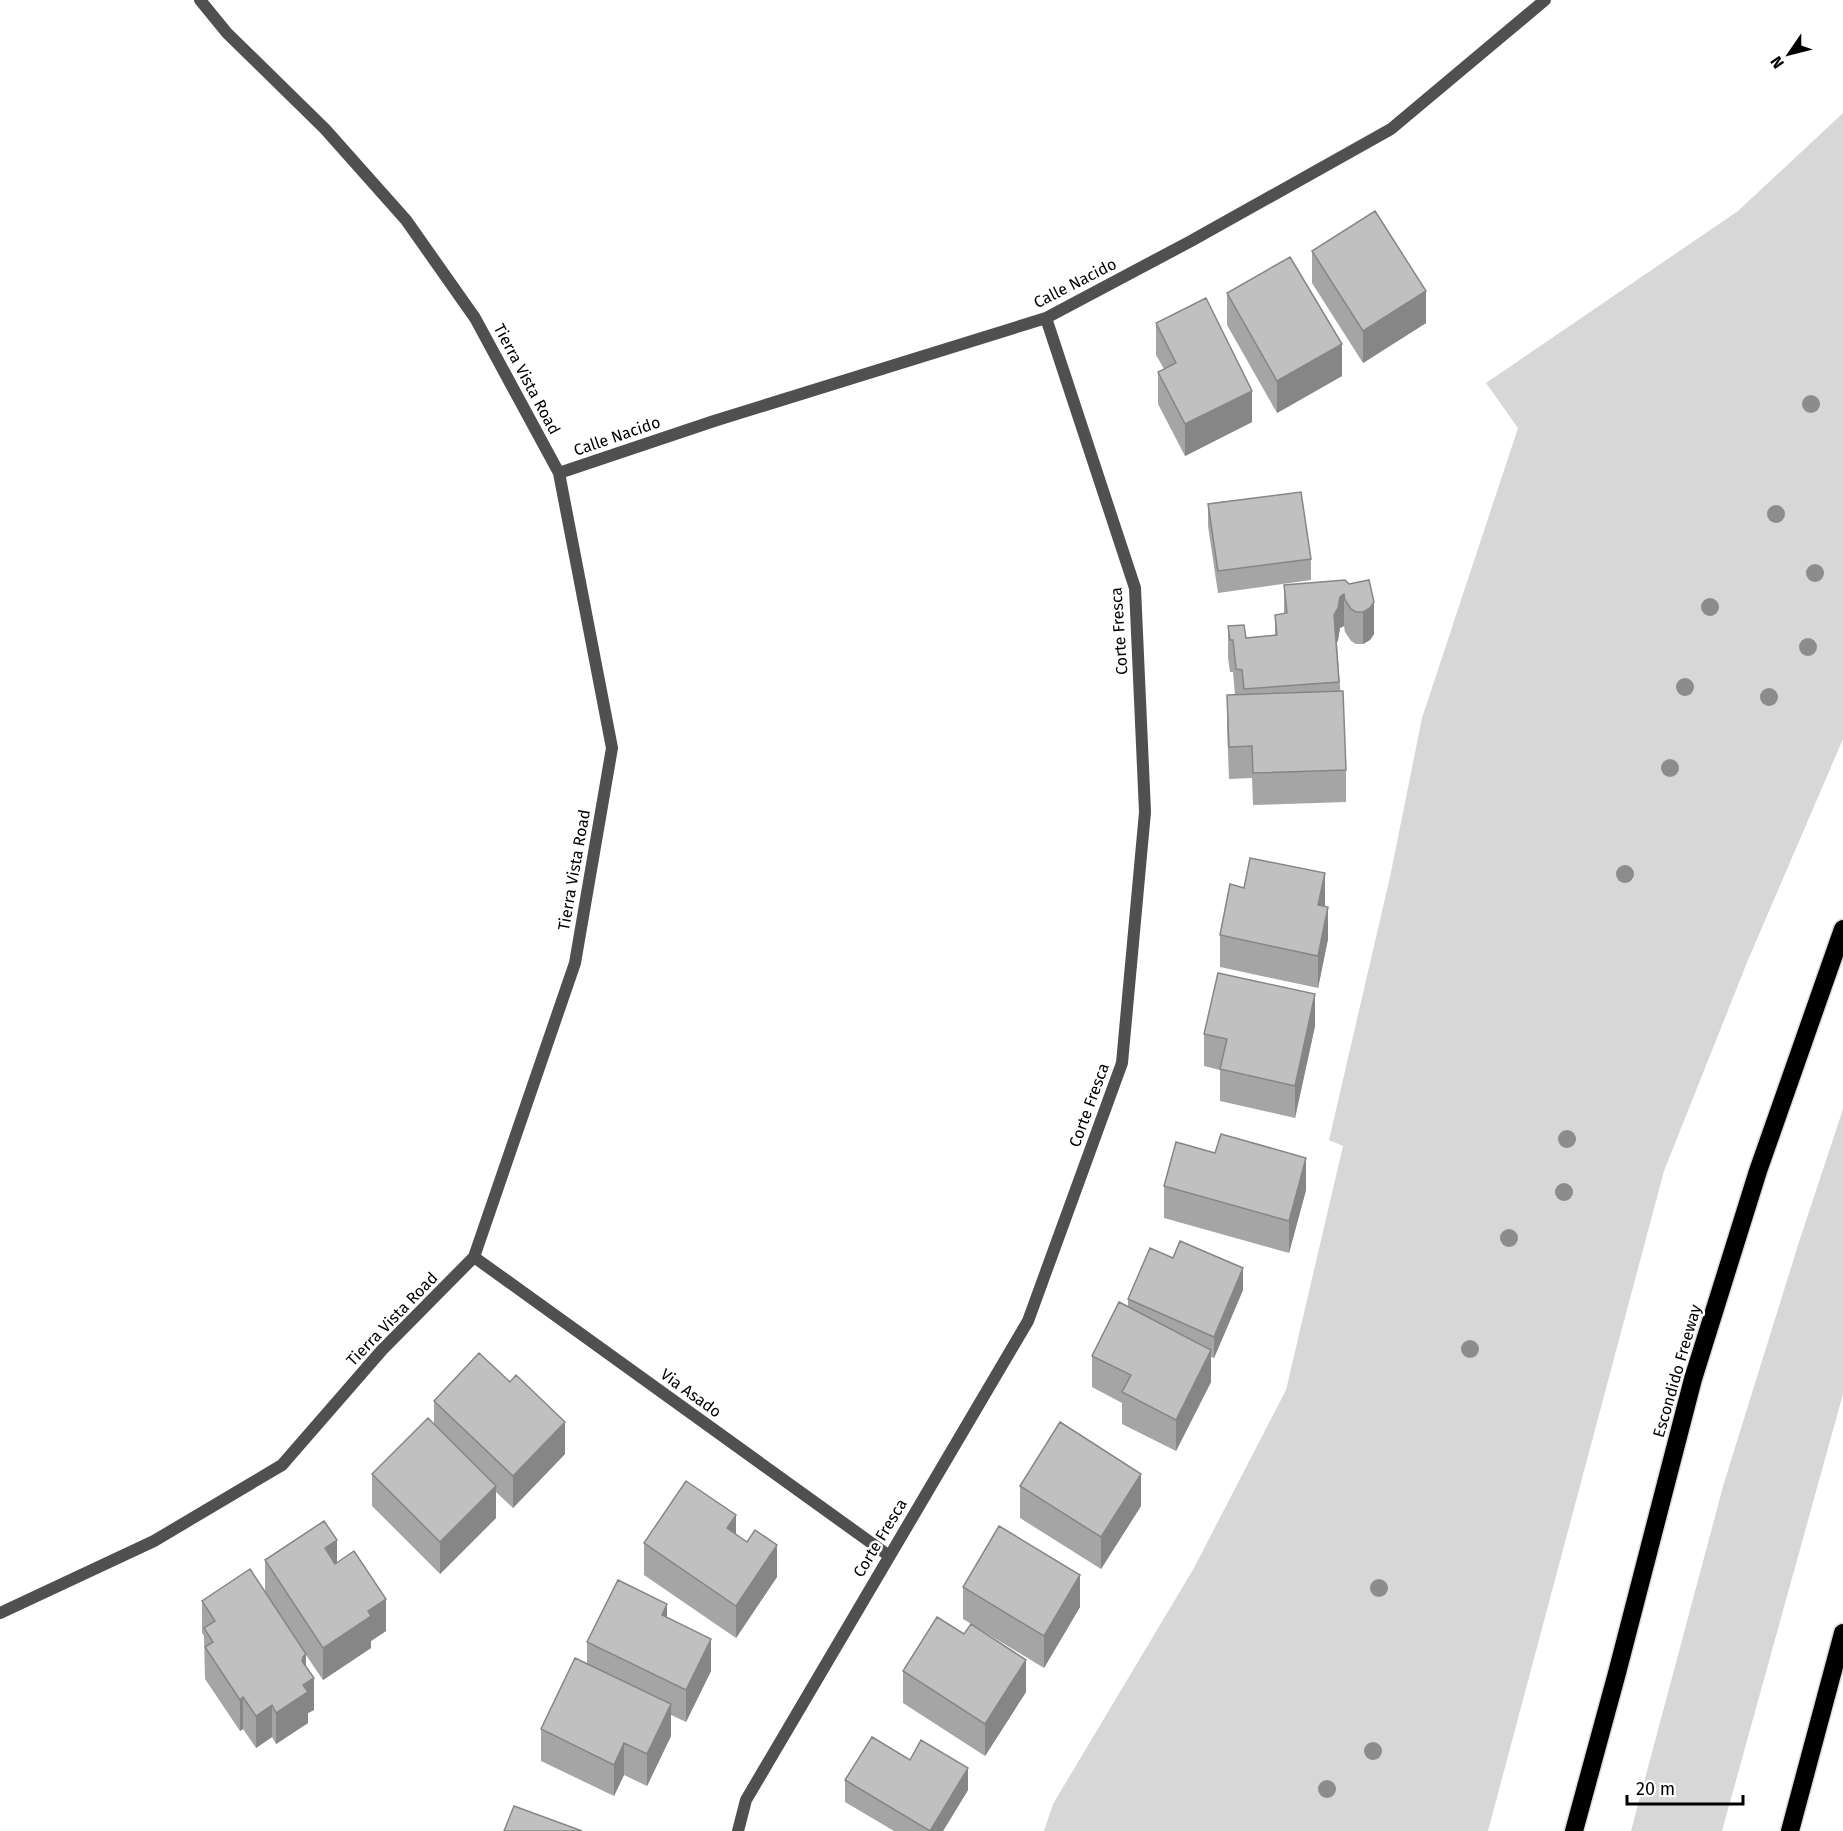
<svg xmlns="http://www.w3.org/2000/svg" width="1843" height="1831" font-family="'Fira Sans',sans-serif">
<rect width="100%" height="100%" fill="#fff"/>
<path fill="#d7d7d7" d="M1843,113V739L1748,960L1664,1171L1488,1831H1044L1053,1804L1194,1568L1286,1390L1343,1146L1329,1140L1390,877L1422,718L1518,428L1486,383L1738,211Z
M1843,1109V1394L1722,1831H1631L1724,1483L1799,1242Z"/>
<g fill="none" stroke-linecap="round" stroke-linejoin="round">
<defs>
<path id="motorway" d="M1574,1831L1617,1673L1693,1379L1758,1171L1843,929
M1790,1831L1843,1633"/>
</defs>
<use href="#motorway" stroke="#dbdbdb" stroke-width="21"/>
<path stroke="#505050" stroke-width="12" d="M559,473L714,421L1046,318L1191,241L1391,129L1545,0
M474,1257L888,1555
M0,1613L154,1541L282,1465L382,1350L474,1257L575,963L612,748L559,473L475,318L406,220L325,129L227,33L200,0
M738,1831L746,1800L1028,1321L1122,1063L1145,812L1135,588L1046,318"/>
<use href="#motorway" stroke="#000" stroke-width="18"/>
</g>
<g fill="#8c8c8c">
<circle cx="1811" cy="404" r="9"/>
<circle cx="1776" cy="514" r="9"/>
<circle cx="1815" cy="573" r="9"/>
<circle cx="1710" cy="607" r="9"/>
<circle cx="1808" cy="647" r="9"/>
<circle cx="1685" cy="687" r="9"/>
<circle cx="1769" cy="697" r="9"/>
<circle cx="1670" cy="768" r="9"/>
<circle cx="1625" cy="874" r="9"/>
<circle cx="1567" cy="1139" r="9"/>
<circle cx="1564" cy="1192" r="9"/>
<circle cx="1509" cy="1238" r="9"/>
<circle cx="1470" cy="1349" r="9"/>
<circle cx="1379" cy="1588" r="9"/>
<circle cx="1373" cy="1751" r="9"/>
<circle cx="1327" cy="1789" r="9"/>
</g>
<path fill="#a5a5a5" d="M1312,251L1426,323L1363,363L1312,283Z
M1227,293L1342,376L1277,413L1227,325Z
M1156,323L1252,422L1185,456L1158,404V372L1164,369L1156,355Z
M1208,504L1311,559V580L1218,593L1208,526Z
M1349,584L1374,634L1370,640L1363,644H1356L1351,641L1345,632L1344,626L1340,628L1338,640L1337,643L1346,770V802L1253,805L1252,778L1229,779L1227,727V695H1235L1233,672H1230L1228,658V626L1246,638L1275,635V615L1284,614V585Z
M1325,907L1328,939L1318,988L1220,967V935Z
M1315,1026L1295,1118L1220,1101V1070L1204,1066V1034Z
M1164,1186L1306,1190L1289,1253L1164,1218Z
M1243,1290L1214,1358L1211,1357V1382L1176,1451L1122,1424V1403L1092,1387V1356L1128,1307V1299Z
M434,1401L565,1454L513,1508L496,1492V1518L440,1574L372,1506V1474L434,1424Z
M1020,1486L1141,1506L1101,1569L1020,1518Z
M736,1534L747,1542L777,1577L736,1638L644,1575V1543Z
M265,1560L337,1562L386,1631L371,1641V1648L323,1680L306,1655V1667L314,1710L308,1713V1723L276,1744L272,1737L256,1748L243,1729L240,1731L205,1679L204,1636L202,1633V1601L265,1591Z
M963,1587L1080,1607L1044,1668L963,1619Z
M667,1617L711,1671L686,1722L671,1715V1736L647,1786L624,1775L614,1796L541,1761V1729L587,1664V1642Z
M903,1671L1026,1692L985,1756L903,1703Z
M910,1760L968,1790L943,1831H894L845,1802V1780Z"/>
<path fill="#868686" d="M1426,291V323L1363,363V331Z
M1342,344V376L1277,413V381Z
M1252,391V422L1185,456V424Z
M1344,594V626L1340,628L1338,640L1334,647V615L1340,597Z
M1374,602V634L1370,640L1363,644V612Z
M1325,873V905L1318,937V905Z
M1328,907V939L1318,988V956Z
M1315,994V1026L1295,1118V1086Z
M1306,1158V1190L1289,1253V1221Z
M1243,1268V1290L1214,1358V1337Z
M1211,1350V1382L1176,1451V1420Z
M565,1422V1454L513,1508V1476Z
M1141,1474V1506L1101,1569V1537Z
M496,1486V1518L440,1574V1542Z
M736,1515V1547L727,1528Z
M337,1540V1572L325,1548Z
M777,1545V1577L736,1638V1606Z
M1080,1575V1607L1044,1668V1636Z
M386,1599V1631L371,1641V1648L323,1680V1648L368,1611Z
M667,1604V1636L662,1615Z
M711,1639V1671L686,1722V1690Z
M306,1654V1683L314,1678V1710L308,1713V1723L276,1744V1713L302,1661L303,1657Z
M1026,1660V1692L985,1756V1724Z
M243,1697V1729L240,1731V1700Z
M671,1704V1736L647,1786V1754Z
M272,1705V1737L256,1748V1716Z
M624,1743V1775L614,1796V1765Z
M968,1768V1790L943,1831H930Z"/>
<path fill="#c0c0c0" stroke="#868686" stroke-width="1.5" d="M1375,211L1426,291L1363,331L1312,251Z
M1290,257L1342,344L1277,381L1227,293Z
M1206,298L1252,391L1185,424L1158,372L1176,363L1156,323Z
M1301,492L1311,559L1218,571L1208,504Z
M1345,580L1349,584L1369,580L1374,602L1370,608L1363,612H1356L1351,609L1345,600L1344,594L1340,597L1338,608L1334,615L1339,682L1244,689L1242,670L1236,669L1233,640H1230L1228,626L1244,625L1246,638L1277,635L1275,615L1287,613L1284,585Z
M1343,691L1346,770L1253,773L1252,746L1229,747L1227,695Z
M1250,858L1325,873L1318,905L1328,907L1318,956L1220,935L1230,884L1244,888Z
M1218,973L1315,994L1295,1086L1220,1069L1227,1039L1204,1034Z
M1221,1134L1306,1158L1289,1221L1164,1186L1176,1142L1215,1153Z
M1180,1241L1243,1268L1214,1337L1128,1299L1150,1248L1173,1258Z
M1119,1302L1211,1350L1176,1420L1122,1392L1131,1375L1092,1356Z
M479,1353L510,1382L516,1375L565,1422L513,1476L434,1401Z
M428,1418L496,1486L440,1542L372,1474Z
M1060,1422L1141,1474L1101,1537L1020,1486Z
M686,1481L736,1515L727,1528L747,1542L755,1530L777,1545L736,1606L644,1543Z
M324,1521L337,1540L325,1548L335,1564L354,1551L386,1599L368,1611L371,1616L323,1648L265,1560Z
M999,1526L1080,1575L1044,1636L963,1587Z
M250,1569L306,1654L303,1657L302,1661L314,1678L303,1685L308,1692L276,1713L272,1705L256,1716L243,1697L240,1700L205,1647L213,1642L204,1628L215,1621L202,1601Z
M618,1580L667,1604L662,1615L711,1639L686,1690L587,1642Z
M937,1617L964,1634L971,1624L1026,1660L985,1724L903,1671Z
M575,1658L671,1704L647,1754L624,1743L614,1765L541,1729Z
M872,1737L910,1760L921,1740L968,1768L930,1831L845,1780Z
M514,1806L582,1831H504Z"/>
<g text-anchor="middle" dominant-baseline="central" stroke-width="5" stroke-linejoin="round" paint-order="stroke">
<g font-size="16" fill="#000" stroke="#fff">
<text transform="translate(1075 283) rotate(-27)">Calle Nacido</text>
<text transform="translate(527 379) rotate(62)">Tierra Vista Road</text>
<text transform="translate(617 436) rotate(-19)">Calle Nacido</text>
<text transform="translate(1119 631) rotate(-94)">Corte Fresca</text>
<text transform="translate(574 870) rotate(-80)">Tierra Vista Road</text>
<text transform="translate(1089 1105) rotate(-70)">Corte Fresca</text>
<text transform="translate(392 1319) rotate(-46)">Tierra Vista Road</text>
<text transform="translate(1677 1371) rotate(-74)">Escondido Freeway</text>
<text transform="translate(691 1393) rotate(36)">Via Asado</text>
<text transform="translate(880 1538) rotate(-59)">Corte Fresca</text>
</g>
</g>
<g transform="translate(1789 54) rotate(235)" stroke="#ffffff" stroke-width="4.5" paint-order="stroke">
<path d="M0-4.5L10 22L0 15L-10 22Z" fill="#000000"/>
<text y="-9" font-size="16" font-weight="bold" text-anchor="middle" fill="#000000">N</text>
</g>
<path d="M1627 1795v9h116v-9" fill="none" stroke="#000000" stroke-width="3"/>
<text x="1636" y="1795" font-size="18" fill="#000000" stroke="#ffffff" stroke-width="4.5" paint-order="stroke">20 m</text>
</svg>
